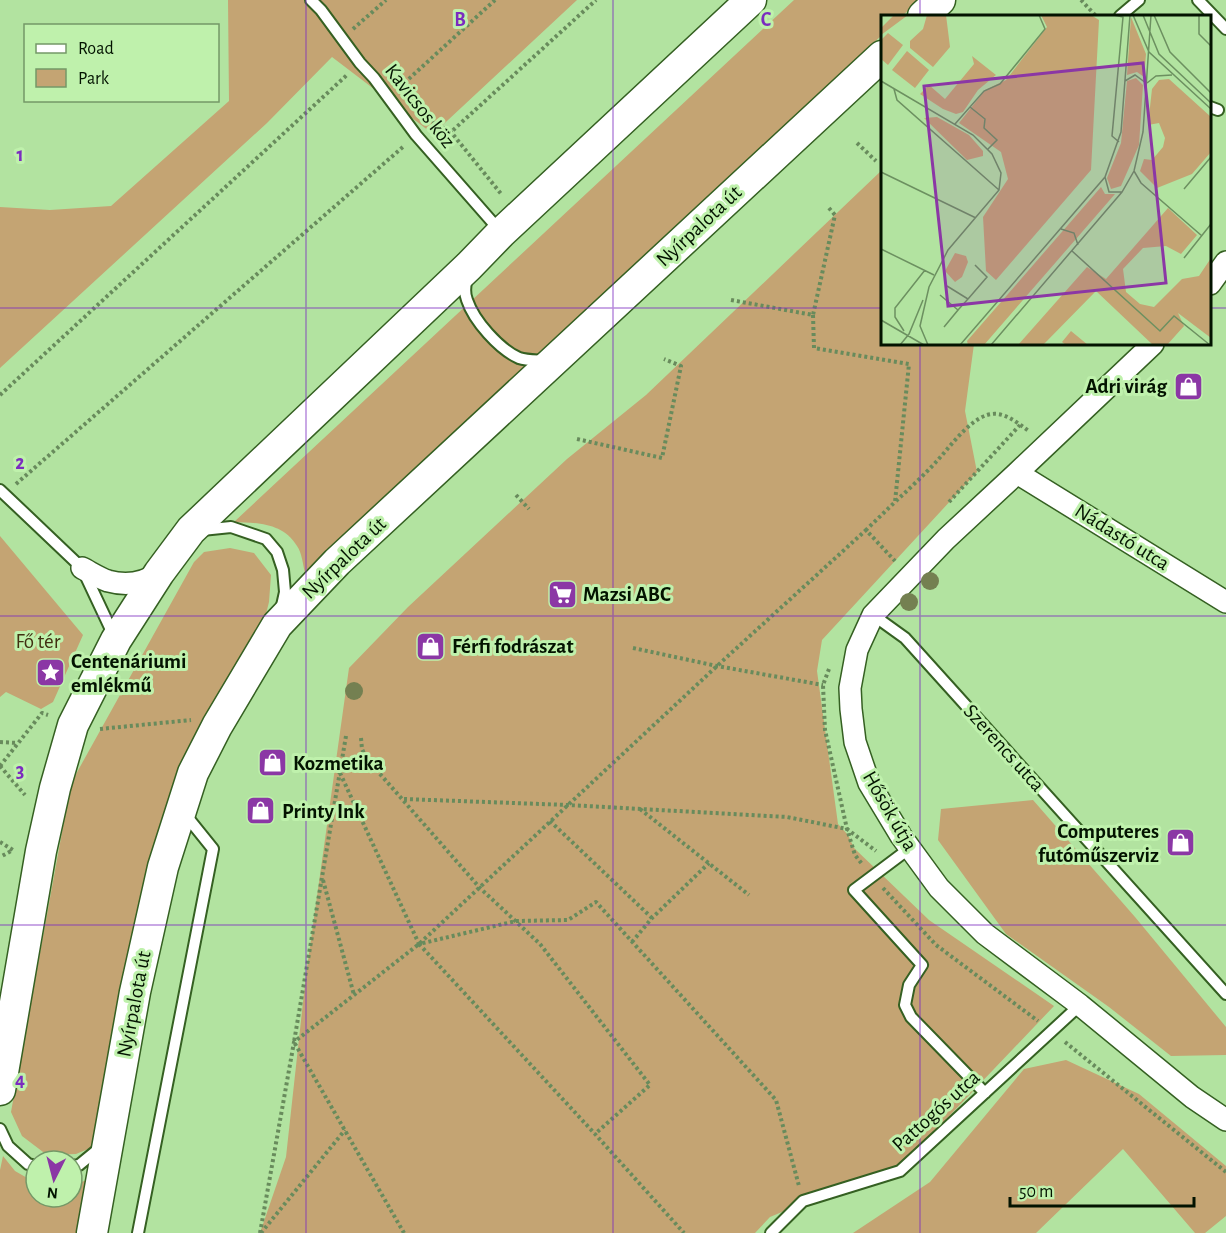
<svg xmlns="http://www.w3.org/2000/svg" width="1226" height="1233" font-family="'Alegreya Sans',sans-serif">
<rect width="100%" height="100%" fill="#b2e3a0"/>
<path fill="#c4a473" d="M228,0H577L433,134L332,57L267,123L0,368V207L50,210L111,206L229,101Z
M794,0H920L902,16H882V35L624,274L305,573C303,565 302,553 297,546C283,523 258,523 234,522Z
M882,170V344H974L965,411L977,472L822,640L817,671L838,824L848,835L854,848L929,920L1054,1006L893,1175L839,1188L770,1217L755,1233H260L286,1157L306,975L349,668L408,607L567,459L646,395Z
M0,536L83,635L53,702L41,709L6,692L0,697Z
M230,548L254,553L271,575L269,602L265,618L204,719L100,1144L76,1154L47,1155L22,1136L11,1112L71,783L194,562L204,552Z
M1033,800L1135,917L1226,1027V1055L1171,1056L1109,1007L1006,934L938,840L941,809Z
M1066,1060L1139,1094L1226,1166V1216L1205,1233H1195L1123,1149L1036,1233H853L930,1182L1024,1069Z
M3,1156L15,1171L36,1183V1197H72V1186L94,1177L84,1233H0V1170Z"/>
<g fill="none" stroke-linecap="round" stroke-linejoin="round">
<defs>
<path id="lane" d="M311,0L321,10L360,63L374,78L416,135L501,232
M1198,0L1226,29
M1120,16L1139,0
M1210,107L1218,110
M467,277C465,285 464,293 467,300C474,321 499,349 519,358C528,361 538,360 547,361
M0,490L82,568L114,636
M202,530L231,527L266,539L277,552L283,570L285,592L281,610
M873,615L905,638L1226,994
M910,848L854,890L922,965L909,985L905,1005L911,1017L985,1093
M0,1129L8,1146L28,1164L36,1166
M72,1166L79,1165L101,1147
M138,1233L213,849L184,813
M771,1233L803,1201L900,1171L1080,1005"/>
<path id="street" d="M1210,284L1226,262
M1153,344L1017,473L946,539L873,615L857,650L850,688L851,709L855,742L869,783L901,836L939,888L985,934L1080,1005L1192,1097L1226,1120
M1017,473L1226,602
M82,568C90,572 99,578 108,581C126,586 144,583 159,573"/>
<path id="secondary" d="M923,16L940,0
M0,1090L41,851L55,788L73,725L116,640L159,573L191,530L469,266L501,233L751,0
M92,1233L135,992L163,867L193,773L217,726L277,625L337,562L882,56"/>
</defs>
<use href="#lane" stroke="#356022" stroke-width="14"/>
<use href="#street" stroke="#356022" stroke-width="24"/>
<use href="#secondary" stroke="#356022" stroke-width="33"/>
<path stroke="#688b5c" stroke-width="4" stroke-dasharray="3 3" stroke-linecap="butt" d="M1081,0L1096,16
M353,29L386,0
M400,87L495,0
M427,119L451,132L596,0
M437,134L451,132L502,195
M857,143L876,161
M731,300L813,315L835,215L828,207
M813,315L814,348L909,364L895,502L866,530
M0,395L348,74
M577,439L662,458L681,366L664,359
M16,484L404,146
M516,495L529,509
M896,501C909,489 923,476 936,462C949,448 968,421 987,415C1003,410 1016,422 1029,431
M949,502L1020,425
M633,648L717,666L823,685
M829,669L823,685L825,730L847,829L855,855L862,864
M100,729L191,720
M346,736L294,1042L404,1233
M361,738L362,749L366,758L480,888L540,944L650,1085L595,1134
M0,742L18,743
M366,758L340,773L419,944L516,921L568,920L596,902L776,1100L799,1186
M0,766L42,713L48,715
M0,766L25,795
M404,799L568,805L787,817L847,829L876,851
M640,809L749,895
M550,821L652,918
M0,842L13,850L0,857
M323,880L354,995
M883,888L936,945L1038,1021
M632,942L652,918L709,863
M419,944L595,1134L684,1233
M1065,1042L1226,1172
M260,1233L294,1042L419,944L717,666L866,530L895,561
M261,1233L345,1130"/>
<use href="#lane" stroke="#fff" stroke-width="10"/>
<use href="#street" stroke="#fff" stroke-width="21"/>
<use href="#secondary" stroke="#fff" stroke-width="30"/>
</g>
<g fill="#748051">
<circle cx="930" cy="581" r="9"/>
<circle cx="909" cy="602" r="9"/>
<circle cx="354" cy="691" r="9"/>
</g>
<path fill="none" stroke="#7b2cbf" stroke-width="1.5" stroke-opacity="0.55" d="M306,0V1233M613,0V1233M920,0V16M0,308H882M1210,308H1226M920,344V1233M0,616H1226M0,925H1226"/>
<defs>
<symbol id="shop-square" viewBox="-11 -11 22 22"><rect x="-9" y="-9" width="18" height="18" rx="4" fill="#8b37a5" stroke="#bff1ac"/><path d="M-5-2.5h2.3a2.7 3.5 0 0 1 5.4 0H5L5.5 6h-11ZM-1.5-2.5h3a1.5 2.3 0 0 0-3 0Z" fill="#fff"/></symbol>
<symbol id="supermarket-square" viewBox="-11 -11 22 22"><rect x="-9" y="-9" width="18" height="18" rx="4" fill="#8b37a5" stroke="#bff1ac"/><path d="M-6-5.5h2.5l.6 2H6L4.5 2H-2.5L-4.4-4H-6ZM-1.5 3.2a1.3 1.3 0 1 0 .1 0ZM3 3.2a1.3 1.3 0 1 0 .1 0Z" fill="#fff"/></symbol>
<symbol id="sight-square" viewBox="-11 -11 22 22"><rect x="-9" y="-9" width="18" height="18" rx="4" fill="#8b37a5" stroke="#bff1ac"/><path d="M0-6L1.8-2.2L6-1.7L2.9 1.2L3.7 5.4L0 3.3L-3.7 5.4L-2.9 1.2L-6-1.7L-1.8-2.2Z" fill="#fff"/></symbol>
</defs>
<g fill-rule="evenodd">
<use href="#shop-square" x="1172" y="370" width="33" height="33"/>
<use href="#supermarket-square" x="546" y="578" width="33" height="33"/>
<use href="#shop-square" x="414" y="630" width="33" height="33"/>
<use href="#sight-square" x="34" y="656" width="33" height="33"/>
<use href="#shop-square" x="256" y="746" width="33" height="33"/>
<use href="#shop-square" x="244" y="794" width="33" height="33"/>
<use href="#shop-square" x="1164" y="826" width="33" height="33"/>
</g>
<g text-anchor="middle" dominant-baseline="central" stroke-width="6" stroke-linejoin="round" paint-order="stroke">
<g font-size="21" fill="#031300" stroke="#bff1ac">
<text transform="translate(420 106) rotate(52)">Kavicsos köz</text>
<text transform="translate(699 226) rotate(-43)">Nyírpalota út</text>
<text transform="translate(1122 537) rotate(32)">Nádastó utca</text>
<text transform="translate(344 558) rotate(-44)">Nyírpalota út</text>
<text transform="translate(1004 748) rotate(48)">Szerencs utca</text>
<text transform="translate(890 811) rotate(60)">Hősök útja</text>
<text transform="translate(134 1004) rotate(-79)">Nyírpalota út</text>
<text transform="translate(936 1111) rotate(-42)">Pattogós utca</text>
</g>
<g font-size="21" font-weight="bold" fill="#031300" stroke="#bff1ac" text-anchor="start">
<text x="1167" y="386" text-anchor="end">Adri virág</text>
<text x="583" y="594">Mazsi ABC</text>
<text x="452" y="646">Férfi fodrászat</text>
<text x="71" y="661">Centenáriumi<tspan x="71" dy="24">emlékmű</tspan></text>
<text x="293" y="763">Kozmetika</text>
<text x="282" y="811">Printy Ink</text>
<text x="1159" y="831" text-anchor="end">Computeres<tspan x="1159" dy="24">futóműszerviz</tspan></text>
</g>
<g font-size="21" fill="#412f11" stroke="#bff1ac">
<text x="38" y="641">Fő tér</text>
</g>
</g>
<g transform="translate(881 15)">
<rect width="330" height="330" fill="#b2e3a0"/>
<path d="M13,0H27L0,20V13ZM46,0H65L69,32L52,52L29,33V26L42,14ZM160,0H210L218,5L210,155L115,265L105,256L102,202L127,164L120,137L78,108L104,75L125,65L166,12ZM250,2L265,39L263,62L256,57L246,60ZM7,18L22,30L7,50L0,44V25ZM26,36L48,55L34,73L11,55ZM91,41L115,60L97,75L82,97L75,99L62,94L39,79L48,70L64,84L93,49ZM255,63L262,70L258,130L240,171L230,174L226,163L240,128L246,66ZM288,64L330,102V137L311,159L276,173L259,156L263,144L271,145L282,132L284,123L278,108L267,110L271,74L278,65ZM56,102L88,120L102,136V141L86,145L43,103ZM220,172L224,179H234L103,330H87L86,326ZM287,193L316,220L300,239L285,231L262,233L242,254L245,277L259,289L273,292L301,264L318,261L330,243V323L297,298L303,311L286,330H272L215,276L162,330H137L206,252L225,264ZM74,238L85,241L87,247L81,262L74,267L64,256ZM190,316L207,330H185L181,327Z" fill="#c4a473"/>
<path fill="none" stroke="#6c9060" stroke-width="1.5" d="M233,0L242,2L231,121L238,127M252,0L268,37L330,94M262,0L278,39L330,88M273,0L289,37L330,78M318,0V19L330,31M0,66L92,120L111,139L120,158L118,175L67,235L48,272L39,311L47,330M244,66L254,60L265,68M266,68L275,61L291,60M13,74L16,85L118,175M89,92L104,104L103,113L116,125L107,134M74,109L103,76L119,69L164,14L158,0M253,156L260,168L321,221M0,157L95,203M224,162L228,177H241M303,174L330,142M180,214L193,218L197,230M0,234L53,260M191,236L279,316L293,301L329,330M303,243L330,209M66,271L87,284L77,295M59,280L77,295L63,312M87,284L106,262L94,250M0,305L43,330M23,316L14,302V293L44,255M19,330L28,319L42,285M79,330L224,162L240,117L249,0M110,330L241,177L253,156L262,117L270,0"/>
<path fill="#8b37a5" fill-opacity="0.15" stroke="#8b37a5" stroke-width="3" d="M262,48L285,268L67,291L43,71Z"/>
<rect width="330" height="330" fill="none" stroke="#031300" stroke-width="3"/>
</g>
<g font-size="20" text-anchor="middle" font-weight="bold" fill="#7b2cbf" stroke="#bff1ac" stroke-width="6" stroke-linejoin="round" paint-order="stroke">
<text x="460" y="26">B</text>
<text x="766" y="26">C</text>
<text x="20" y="161">1</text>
<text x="20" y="469">2</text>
<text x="20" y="777">3</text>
<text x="20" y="1086">4</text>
</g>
<rect x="24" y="24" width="195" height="78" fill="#bff1ac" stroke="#749867" stroke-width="1.5"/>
<rect x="36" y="44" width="30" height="9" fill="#ffffff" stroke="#749867" stroke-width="1.5"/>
<text x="78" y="54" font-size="18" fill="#031300">Road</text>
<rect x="36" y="69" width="30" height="18" fill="#c4a473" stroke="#749867" stroke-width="1.5"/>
<text x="78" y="84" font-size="18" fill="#031300">Park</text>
<g transform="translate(54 1179) rotate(186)"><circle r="28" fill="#bff1ac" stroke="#749867" stroke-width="1.5"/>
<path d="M0-4.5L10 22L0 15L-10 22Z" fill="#8b37a5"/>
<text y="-9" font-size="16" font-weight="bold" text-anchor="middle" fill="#031300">N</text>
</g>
<path d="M1010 1197v9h184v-9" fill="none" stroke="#031300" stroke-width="3"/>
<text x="1019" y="1197" font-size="18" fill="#031300" stroke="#bff1ac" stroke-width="4.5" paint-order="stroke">50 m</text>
</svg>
